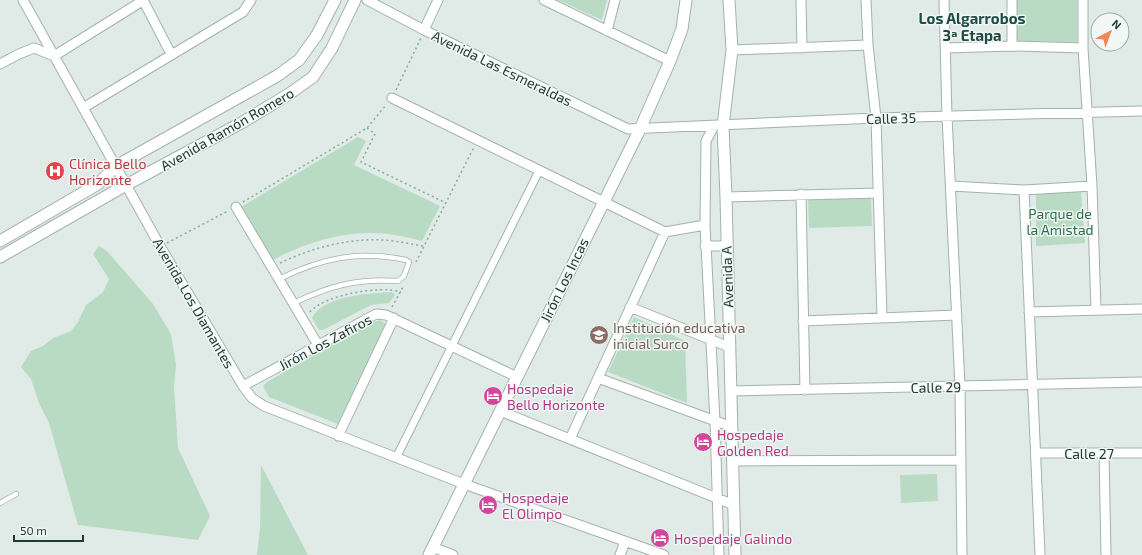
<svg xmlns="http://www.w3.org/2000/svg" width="1142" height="555" font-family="'Exo 2',sans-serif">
<rect width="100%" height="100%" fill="#e0eae6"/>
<path fill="#b9dbc4" d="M558,0H607L602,20Z
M1015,0H1077V42L1015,41Z
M358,137L366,141L354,165L440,206L422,241C406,237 390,233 373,233C339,232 302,244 273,260L241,207Z
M1036,191L1081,192L1085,243L1036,246Z
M871,198L872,226L809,228L808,200Z
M99,246L107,251L153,304L171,334L176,365L174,387L178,448L210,516L198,540L78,525L49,423L39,403L31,379L21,367L31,351L43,346L53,338L71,331L78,322L86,305L103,292L109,279L93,254Z
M392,292L395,295L389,303L371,305L323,330H319L312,318C322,296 370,293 392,292Z
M634,317L685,341L687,403L608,372Z
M380,320L386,324L338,424L269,397L263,386L267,382L368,324Z
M261,465L308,555H257L260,529Z
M937,474L938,501L901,503L900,475Z"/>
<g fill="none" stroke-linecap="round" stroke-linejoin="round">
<defs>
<path id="service" d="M279,279C322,258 359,250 406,260L409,262L404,276L398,281C358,278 329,286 294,303
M0,503L16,494"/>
<path id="pedestrian" d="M396,458L539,171"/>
<path id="minor" d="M23,0L160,246L243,386L252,398L264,406L464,484L664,555
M143,0L171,54
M367,0L424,30L628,129L876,118L1142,111
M544,0L670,61
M801,0L802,48
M866,0L868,45L876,118L882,317
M944,0L947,116L960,386L962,555
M1012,0V46
M1083,0V48L1092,186L1096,310
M424,30L438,0
M607,31L615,0
M946,48L1012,46L1083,48
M732,50L868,45
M0,64L19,54L34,48L54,56L144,0
M392,98L665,232L705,225
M83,108L243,12L251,0
M714,126L706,141L705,225L715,421L719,555
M951,186L1024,190L1092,186
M1024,190L1040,555
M801,194L805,390
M726,197L878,193
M236,207L318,345
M705,246H726
M630,307L729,347
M1029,312L1142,309
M803,321L957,315
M598,378L732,427
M243,386L376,314L386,315L517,377
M731,391L1142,382
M500,411L734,505
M338,436L394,318
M570,439L665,232
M1036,453H1142
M1104,453L1106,555
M733,461L961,460
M432,547L453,555
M620,555L625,542"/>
<path id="tertiary" d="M729,0L732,50L723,126L726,197L735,555
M0,241L98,184L116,166L277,76L299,60L317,35L335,0
M0,257L126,185L243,122L289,94L313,77L332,48L355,0
M429,555L640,129L670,61L682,29L686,0"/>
</defs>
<use href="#service" stroke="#a3b2ad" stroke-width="6"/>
<use href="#pedestrian" stroke="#a3b2ad" stroke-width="9"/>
<use href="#minor" stroke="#a3b2ad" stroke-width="11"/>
<use href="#tertiary" stroke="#a3b2ad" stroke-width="13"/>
<path stroke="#81ada2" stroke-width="1.5" stroke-dasharray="2 3" stroke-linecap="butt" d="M396,90L421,38
M367,128L375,134L361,162L446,203
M243,202L367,128L386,105
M167,243L228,211
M416,262L474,147
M280,263C312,248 347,238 384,240C397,241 410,244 423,246
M392,307L403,287
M310,312C324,295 380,285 401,292"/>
<use href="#service" stroke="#fff" stroke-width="4.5"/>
<use href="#pedestrian" stroke="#fff" stroke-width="7"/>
<use href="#minor" stroke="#fff" stroke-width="9"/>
<use href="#tertiary" stroke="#fff" stroke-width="11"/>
</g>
<defs>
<symbol id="hospital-disc" viewBox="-11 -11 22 22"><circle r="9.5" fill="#e0444e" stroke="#f0f7f4"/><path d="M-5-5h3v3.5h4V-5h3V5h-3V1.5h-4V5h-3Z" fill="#fff"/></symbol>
<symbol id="school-disc" viewBox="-11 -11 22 22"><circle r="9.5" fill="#8d6e63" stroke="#f0f7f4"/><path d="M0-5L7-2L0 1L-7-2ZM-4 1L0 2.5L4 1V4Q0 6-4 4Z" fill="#fff"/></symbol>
<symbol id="hotel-disc" viewBox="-11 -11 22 22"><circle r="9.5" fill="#d1479c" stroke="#f0f7f4"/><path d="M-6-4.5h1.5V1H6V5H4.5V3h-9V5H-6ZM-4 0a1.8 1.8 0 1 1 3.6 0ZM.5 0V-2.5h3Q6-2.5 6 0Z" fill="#fff"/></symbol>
</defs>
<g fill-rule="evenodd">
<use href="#hospital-disc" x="44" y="160" width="22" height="22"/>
<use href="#school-disc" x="588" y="324" width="22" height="22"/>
<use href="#hotel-disc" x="482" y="385" width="22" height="22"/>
<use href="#hotel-disc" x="692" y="431" width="22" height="22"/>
<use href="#hotel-disc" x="477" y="494" width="22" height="22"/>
<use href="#hotel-disc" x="649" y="527" width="22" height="22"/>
</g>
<g text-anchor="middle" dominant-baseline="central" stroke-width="3" stroke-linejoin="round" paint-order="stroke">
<g font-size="14" fill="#213a35" stroke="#f0f7f4">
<text transform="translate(502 68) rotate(26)">Avenida Las Esmeraldas</text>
<text transform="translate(891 118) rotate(-2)">Calle 35</text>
<text transform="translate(227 129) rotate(-30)">Avenida Ramón Romero</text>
<text transform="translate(727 277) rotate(-92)">Avenida A</text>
<text transform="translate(564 280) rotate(-64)">Jirón Los Incas</text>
<text transform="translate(194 303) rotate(60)">Avenida Los Diamantes</text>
<text transform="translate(325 342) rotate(-28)">Jirón Los Zafiros</text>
<text transform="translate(936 387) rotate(-1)">Calle 29</text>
<text x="1089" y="453">Calle 27</text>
</g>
<g font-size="14" fill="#be3a42" stroke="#f0f7f4" text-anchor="start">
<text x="69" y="163">Clínica Bello<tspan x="69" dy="16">Horizonte</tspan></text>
</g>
<g font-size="14" fill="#2c704a" stroke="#f0f7f4">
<text x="1060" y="213">Parque de<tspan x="1060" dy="16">la Amistad</tspan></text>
</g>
<g font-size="14" fill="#785e54" stroke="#f0f7f4" text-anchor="start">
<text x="613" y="327">Institución educativa<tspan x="613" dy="16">inicial Surco</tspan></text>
</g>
<g font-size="14" fill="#b23c85" stroke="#f0f7f4" text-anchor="start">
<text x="507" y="388">Hospedaje<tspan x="507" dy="16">Bello Horizonte</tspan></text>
<text x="717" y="434">Hospedaje<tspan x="717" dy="16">Golden Red</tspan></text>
<text x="502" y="497">Hospedaje<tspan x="502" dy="16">El Olimpo</tspan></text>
<text x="674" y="538">Hospedaje Galindo</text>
</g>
<g font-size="15" font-weight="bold" fill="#1e4b43" stroke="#f0f7f4">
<text x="972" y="18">Los Algarrobos<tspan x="972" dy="17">3ª Etapa</tspan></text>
</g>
</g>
<g transform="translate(1110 32) rotate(41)"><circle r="19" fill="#f0f7f4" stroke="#9daba8"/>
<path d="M0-3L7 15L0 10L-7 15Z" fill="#ee875a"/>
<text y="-6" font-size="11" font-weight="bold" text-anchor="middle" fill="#213a35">N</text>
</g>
<path d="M14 535v6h69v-6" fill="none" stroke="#213a35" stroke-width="2"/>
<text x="20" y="535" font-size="12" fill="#213a35" stroke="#f0f7f4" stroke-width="3" paint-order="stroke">50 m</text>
</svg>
